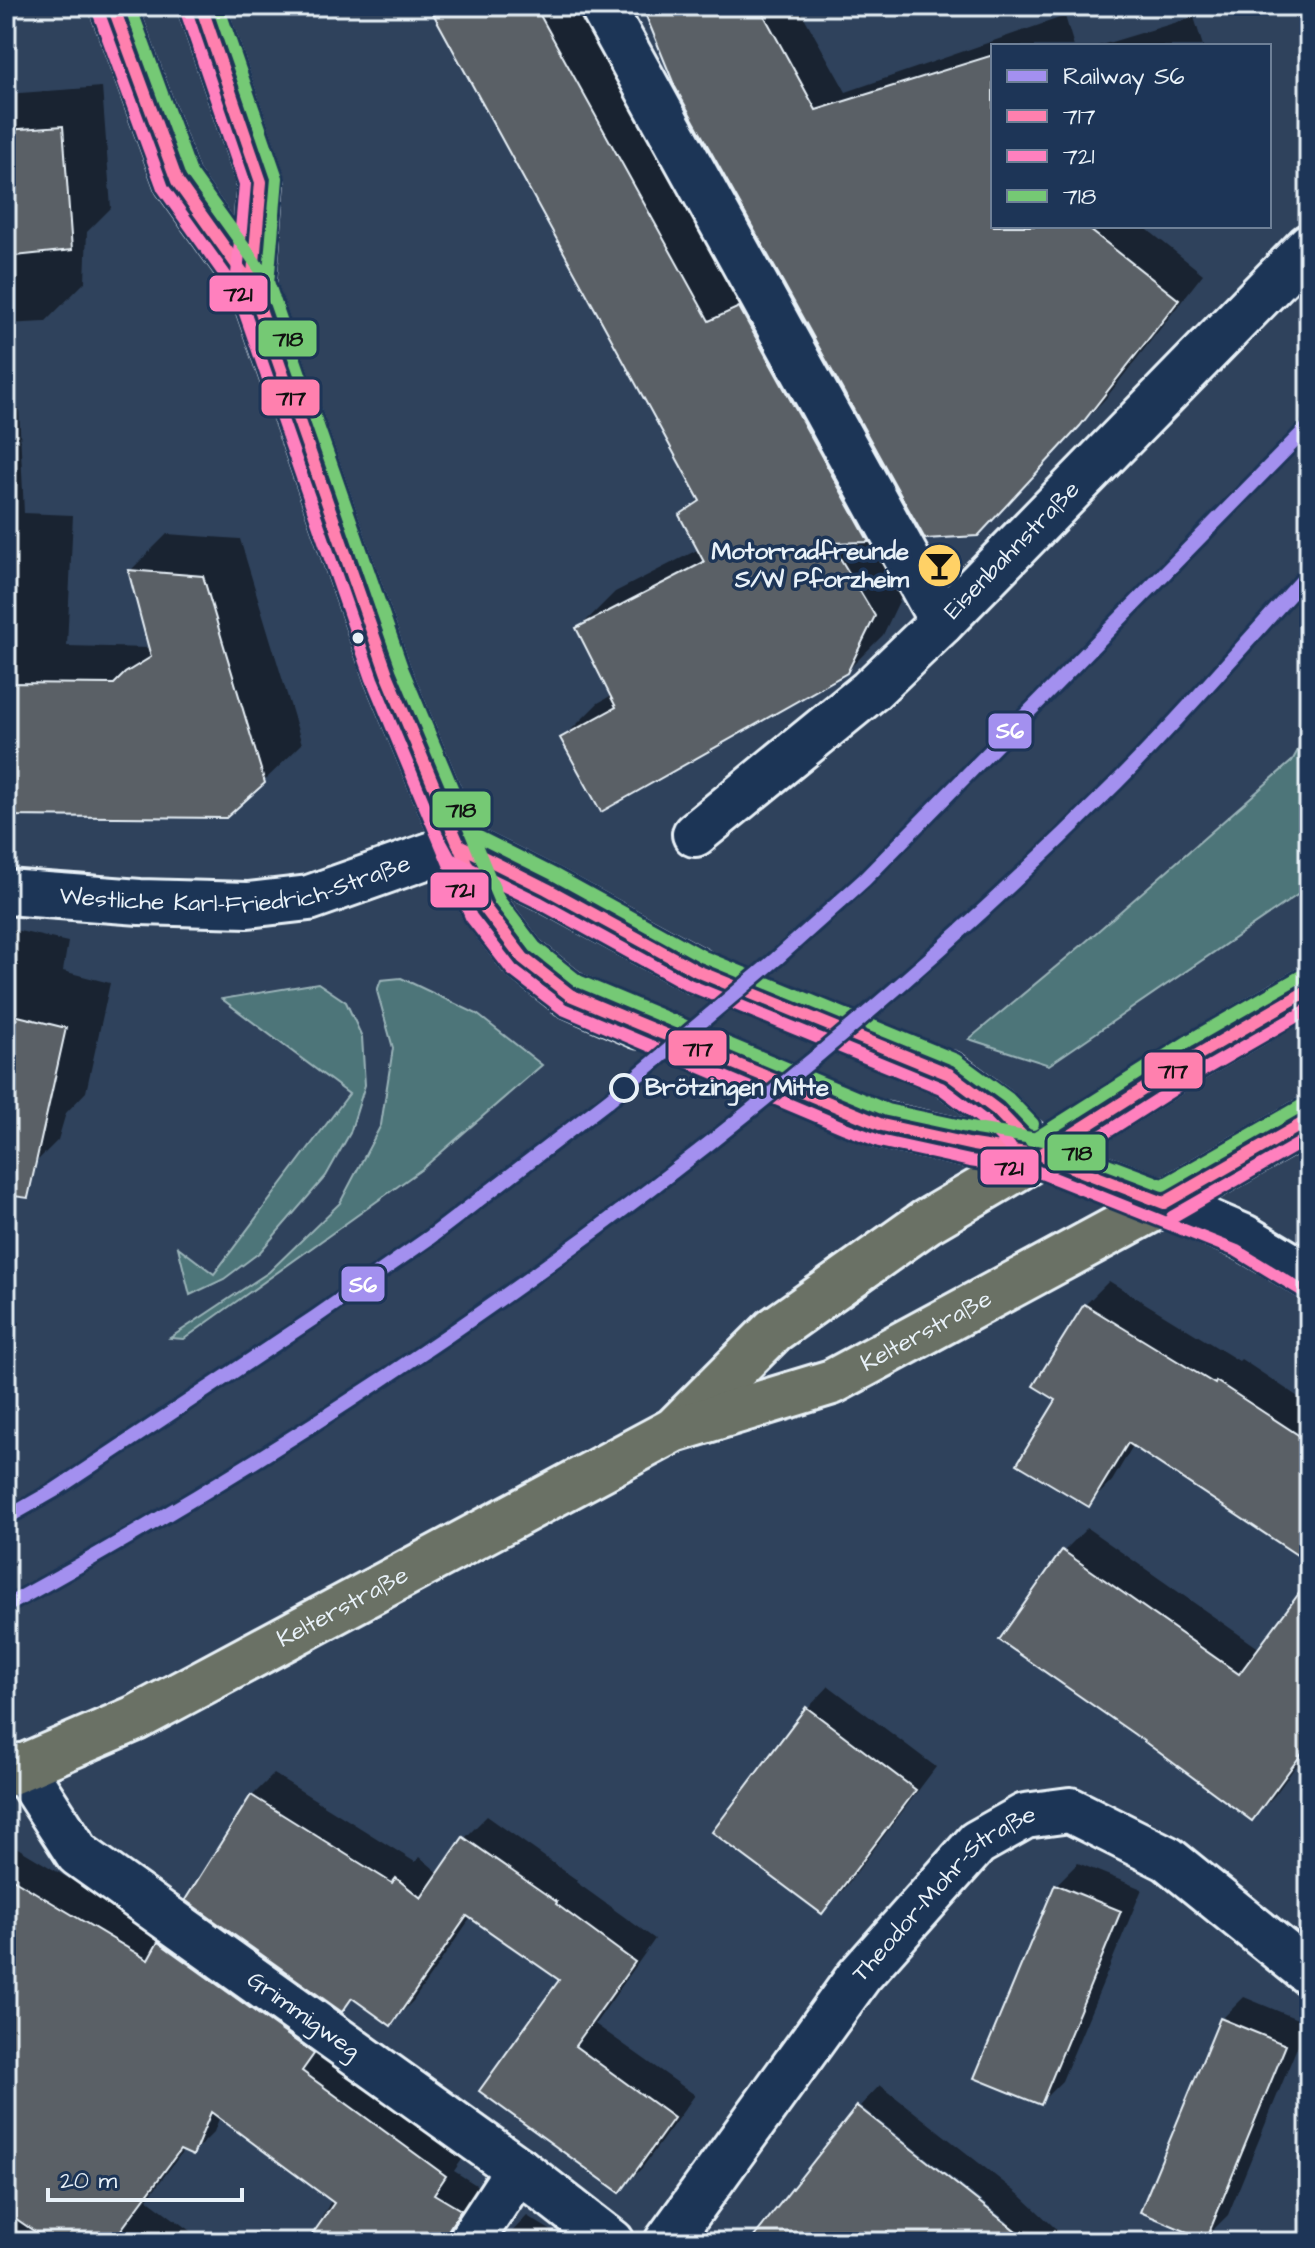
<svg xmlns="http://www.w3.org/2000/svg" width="1315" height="2248" font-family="'Architects Daughter',sans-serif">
<rect width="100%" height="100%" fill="#2f425c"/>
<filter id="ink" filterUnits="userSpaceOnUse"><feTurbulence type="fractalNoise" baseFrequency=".0125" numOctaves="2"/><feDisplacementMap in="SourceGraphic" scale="16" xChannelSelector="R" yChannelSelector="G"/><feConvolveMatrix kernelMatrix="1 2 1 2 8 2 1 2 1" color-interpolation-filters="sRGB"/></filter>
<g filter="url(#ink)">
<path fill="#4d7579" stroke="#9ab3b8" stroke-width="2" d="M1309,730V887L1049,1065L969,1039L1082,945L1292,761Z
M401,978L477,1014L542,1065L422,1169L184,1339L170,1338L269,1272L340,1203L381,1125L393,1048L377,991L381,980Z
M318,983L346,1002L362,1037L365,1085L350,1133L326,1176L260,1252L224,1279L190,1295L178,1247L214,1274L349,1094L222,999Z"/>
<path fill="#0007" d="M431,6H590L745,287L779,271L644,6H798L846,92L1065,16L1074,46H993V226H1143L1203,274L1106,398L1003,508L906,501L879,528L910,578L883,635L846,672L562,739L598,703L612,695L579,628L615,592L699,549L682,516L700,498Z
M1194,17L1203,46H1098Z
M102,87L111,208L87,232L85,282L45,322L6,324V94Z
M19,408L24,513L73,515L67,646L151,648L130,571L167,534L240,539L302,744L264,781L6,813V409Z
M6,928L68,942L63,971L110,983L86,1092L66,1113L58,1140L12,1186L6,1184Z
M1109,1281L1239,1361L1241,1359L1309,1404V1560L1134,1444L1112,1481L1089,1504L1058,1400L1085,1305Z
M6,1311L20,1323L6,1339Z
M1087,1528L1260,1649L1309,1583V1777L1296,1766L1275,1795L1252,1819L1064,1551Z
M829,1686L936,1767L844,1889L822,1911L715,1831L808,1708Z
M274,1774L415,1862L420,1857L440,1874L465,1838L487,1816L577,1880L576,1882L655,1939L595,2024L695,2095L642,2168L620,2190L482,2091L562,1980L472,1916L413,2001L391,2023L354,1998L342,2010L252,1796Z
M6,1841L166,1937L466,2154L454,2171L481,2188L479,2242H308L332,2199L220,2116L214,2132L192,2154L184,2150L147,2199L205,2242H6Z
M1078,1863L1142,1889L1062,2081L1040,2103L1056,1885Z
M1244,1997L1307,2023L1228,2215L1206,2237L1222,2019Z
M880,2085L1021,2196L1070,2242H752L1005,2225L1008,2222L860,2106Z
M527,2216L570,2242H502Z"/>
<path fill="#5a6066" stroke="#e8f1f8" stroke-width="2" d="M429,6H535L709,321L739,307L869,542L831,543L875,616L847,673L601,812L560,738L616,707L576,628L704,562L679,515L700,501Z
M642,6H759L816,110L993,55V226H1085L1179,300L1080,426L978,536L925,539L675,87Z
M63,126L72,250L6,257V130Z
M128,570L203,576L265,783L226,818L6,816V683L114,684L125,673L151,657Z
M6,1013L66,1028L28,1198L6,1195Z
M1084,1304L1215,1384L1216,1381L1309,1442V1563L1128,1443L1089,1507L1017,1464L1056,1400L1033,1386Z
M1062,1550L1239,1674L1309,1580V1744L1252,1821L1134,1734L999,1640Z
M806,1707L916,1790L822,1914L712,1832Z
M251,1795L392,1883L396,1878L421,1898L463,1837L557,1902L556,1904L635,1962L575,2046L674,2118L620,2193L479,2091L559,1980L467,1916L391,2026L352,1998L342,2012L185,1900Z
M6,1875L148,1960L158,1942L314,2054L302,2071L446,2176L434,2194L461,2210L449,2229L445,2242H307L334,2203L211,2112L193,2156L180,2150L112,2242H50L6,2212Z
M1055,1884L1121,1911L1041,2105L974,2078Z
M1220,2018L1286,2045L1206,2240L1140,2212Z
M857,2106L913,2150L1030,2242H750Z"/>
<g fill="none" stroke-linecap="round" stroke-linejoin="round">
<path stroke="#4b5c73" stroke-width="44" stroke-dasharray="44 22" stroke-linecap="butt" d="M697,971L949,1074
M640,1026L882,1125"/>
<defs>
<g id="street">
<path d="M602,6L942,622"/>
<path id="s1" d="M695,834L870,691L942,622L1309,246"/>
<path id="s2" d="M6,892L140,902L248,905L309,898L459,845"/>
<path id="s3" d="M21,1766L78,1854L518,2169L612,2242"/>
<path d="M470,2242L518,2169"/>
<path id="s4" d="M667,2242L859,1976L977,1843L1025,1816L1070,1810L1168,1859L1309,1973"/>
</g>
<path id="secondary" d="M113,6L177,181L252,286L387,674L485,908L523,958L570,995L640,1026
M201,6L261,182L252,286
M459,845L547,889L697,971
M949,1074L997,1110L1040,1155
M882,1125L973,1145L1040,1155L1164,1203L1244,1237L1309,1276"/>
<g id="primary">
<path d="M678,1426L774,1330L926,1222L1040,1155L1199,1054L1309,990"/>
<path id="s5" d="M6,1774L136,1718L674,1430L832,1382L1164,1203L1309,1120"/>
</g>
</defs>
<use href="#street" stroke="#e8f1f8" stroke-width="50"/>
<use href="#secondary" stroke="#e8f1f8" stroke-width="50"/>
<use href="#primary" stroke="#e8f1f8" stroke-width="50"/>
<use href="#street" stroke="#1d3557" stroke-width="44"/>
<use href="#secondary" stroke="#1d3557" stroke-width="44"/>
<use href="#primary" stroke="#6a7165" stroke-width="44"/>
<defs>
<path id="bus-1" d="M113,6L177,181L252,286L387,674L485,908L523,958L570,995L882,1125L973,1145L1040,1155L1164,1203
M201,6L261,182L252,286L259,306
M453,831L459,845L547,889L697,971L949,1074L997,1110L1021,1135
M1040,1155L1199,1054L1309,990
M1164,1203L1309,1120"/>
<path id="bus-2" d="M98,11L163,188L238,293L372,679L471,917L512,970L563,1009L845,1128L879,1141L970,1161L1036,1171L1237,1251L1301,1290
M186,11L245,184L236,286L244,311
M438,837L450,859L540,903L689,985L941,1088L986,1122L1010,1147
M1049,1169L1207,1068L1309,1009
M1172,1217L1309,1138"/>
<path id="bus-3" d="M130,6L191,173L267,279L402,668L499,900L535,947L578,981L887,1110L976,1129L1044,1140L1163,1185L1301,1106
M218,6L277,178L268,284L274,301
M468,825L471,833L555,875L704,957L956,1060L1008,1098L1033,1124
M1031,1141L1190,1040L1301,976"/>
</defs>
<use href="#bus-1" stroke="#1d3557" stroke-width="18"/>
<use href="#bus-2" stroke="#1d3557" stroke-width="18"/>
<use href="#bus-3" stroke="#1d3557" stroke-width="18"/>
<use href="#bus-1" stroke="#ff80ae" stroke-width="12"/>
<use href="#bus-2" stroke="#ff80be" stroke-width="12"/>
<use href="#bus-3" stroke="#75c974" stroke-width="12"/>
<defs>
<path id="rail-1" d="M6,1518L55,1490L314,1318L429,1238L609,1100L776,959L864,880L1309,426
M6,1606C412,1384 788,1110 1116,783C1183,716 1245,643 1309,573"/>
</defs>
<use href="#rail-1" stroke="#1d3557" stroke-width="20"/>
<use href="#rail-1" stroke="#a390ef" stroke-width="14"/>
</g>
</g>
<defs>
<symbol id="bar-disc" viewBox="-11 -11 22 22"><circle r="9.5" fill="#ffd166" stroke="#1d3557"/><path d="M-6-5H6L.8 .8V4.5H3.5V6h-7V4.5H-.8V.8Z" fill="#111"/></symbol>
</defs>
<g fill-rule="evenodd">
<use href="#bar-disc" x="914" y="540" width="51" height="51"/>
</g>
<circle fill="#e8f1f8" stroke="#1d3557" stroke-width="3" cx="358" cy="638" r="7"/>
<circle fill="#1d3557" stroke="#e8f1f8" stroke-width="4" cx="624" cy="1088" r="13"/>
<g text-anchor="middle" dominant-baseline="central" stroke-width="7" stroke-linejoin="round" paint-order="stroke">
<g font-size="24" fill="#e8f1f8" stroke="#1d3557">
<text stroke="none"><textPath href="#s1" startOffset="426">Eisenbahnstraße</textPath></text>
<text stroke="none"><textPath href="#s2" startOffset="232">Westliche Karl-Friedrich-Straße</textPath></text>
<text stroke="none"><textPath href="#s5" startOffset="1024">Kelterstraße</textPath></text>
<text stroke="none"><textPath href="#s5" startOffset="376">Kelterstraße</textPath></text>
<text stroke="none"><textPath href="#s4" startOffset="448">Theodor-Mohr-Straße</textPath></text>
<text stroke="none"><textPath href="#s3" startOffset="382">Grimmigweg</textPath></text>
</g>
<g font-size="24" font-weight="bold" fill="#e8f1f8" stroke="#1d3557" text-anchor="end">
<text x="909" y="552">Motorradfreunde<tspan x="909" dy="28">S/W Pforzheim</tspan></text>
</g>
<g font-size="24" font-weight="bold" fill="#e8f1f8" stroke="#1d3557" text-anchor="start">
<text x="645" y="1088">Brötzingen Mitte</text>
</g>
</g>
<g stroke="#1d3557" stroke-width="3">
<rect x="208" y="274" width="61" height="39" rx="8" fill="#ff80be"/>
<rect x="257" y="319" width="61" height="39" rx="8" fill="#75c974"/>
<rect x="260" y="378" width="61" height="39" rx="8" fill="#ff80ae"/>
<rect x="987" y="712" width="46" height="38" rx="8" fill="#a390ef"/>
<rect x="431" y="790" width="61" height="39" rx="8" fill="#75c974"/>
<rect x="429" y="871" width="61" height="38" rx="8" fill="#ff80be"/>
<rect x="667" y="1029" width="61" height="38" rx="8" fill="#ff80ae"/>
<rect x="1143" y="1051" width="61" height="39" rx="8" fill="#ff80ae"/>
<rect x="1046" y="1133" width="61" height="39" rx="8" fill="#75c974"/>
<rect x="979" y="1148" width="61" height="38" rx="8" fill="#ff80be"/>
<rect x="340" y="1265" width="46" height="38" rx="8" fill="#a390ef"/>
</g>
<g font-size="22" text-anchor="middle" font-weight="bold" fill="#fff">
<text x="1010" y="738">S6</text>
<text x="363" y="1292">S6</text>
</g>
<g font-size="22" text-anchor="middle" font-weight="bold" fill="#111">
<text x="238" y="301">721</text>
<text x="288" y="346">718</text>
<text x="291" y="405">717</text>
<text x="461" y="817">718</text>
<text x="460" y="897">721</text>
<text x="698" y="1056">717</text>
<text x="1173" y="1078">717</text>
<text x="1077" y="1160">718</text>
<text x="1009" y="1175">721</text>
</g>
<rect width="1315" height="2248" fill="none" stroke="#1d3557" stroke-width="32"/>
<rect x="16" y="16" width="1283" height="2216" fill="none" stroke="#e8f1f8" stroke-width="3" filter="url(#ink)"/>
<rect x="991" y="44" width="280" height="184" fill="#1d3557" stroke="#6e8097" stroke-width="2"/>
<rect x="1007" y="70" width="40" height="12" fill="#a390ef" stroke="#6e8097" stroke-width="2"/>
<text x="1063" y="84" font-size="24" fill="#e8f1f8">Railway S6</text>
<rect x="1007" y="110" width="40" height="12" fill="#ff80ae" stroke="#6e8097" stroke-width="2"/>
<text x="1063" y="124" font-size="24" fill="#e8f1f8">717</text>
<rect x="1007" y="150" width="40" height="12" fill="#ff80be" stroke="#6e8097" stroke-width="2"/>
<text x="1063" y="164" font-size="24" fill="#e8f1f8">721</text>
<rect x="1007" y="190" width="40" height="12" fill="#75c974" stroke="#6e8097" stroke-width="2"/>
<text x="1063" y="204" font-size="24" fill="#e8f1f8">718</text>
<path d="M48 2188v12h194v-12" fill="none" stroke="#e8f1f8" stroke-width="4"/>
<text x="60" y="2188" font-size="24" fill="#e8f1f8" stroke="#1d3557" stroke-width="6" paint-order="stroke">20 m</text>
</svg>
